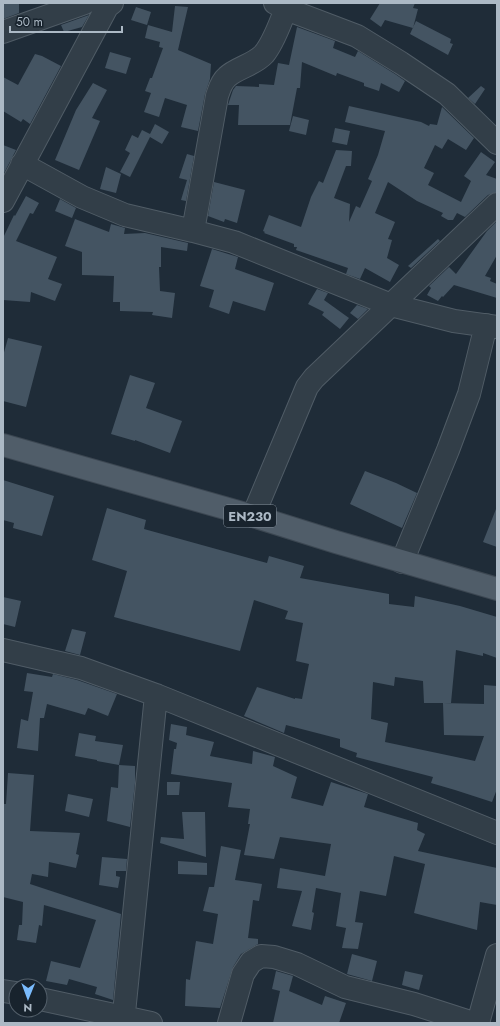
<svg xmlns="http://www.w3.org/2000/svg" width="500" height="1026" font-family="Jost,sans-serif">
<rect width="100%" height="100%" fill="#1f2c38"/>
<path fill="#445462" fill-rule="evenodd" d="M3,3H19V13L3,19Z
M380,3H415L413,8L418,9L413,28L385,20L381,27L370,19Z
M175,6L188,7L178,50L211,64L210,79L205,94L198,131L181,127L187,105L165,98L159,117L144,112L151,93L145,91L150,78H152L163,48L159,47L160,42L145,38L148,25L172,32Z
M136,7L151,12L147,25L131,20Z
M89,15L82,27L64,32L61,25Z
M416,21L451,39L450,43L453,44L448,55L410,34Z
M297,27L335,41L333,48L355,57L358,51L395,74L405,81L399,92L381,83L379,91L364,86V83L337,73L336,76L302,62L300,88H297L290,125H238L239,105H228L233,90L236,86L259,87V84L274,85L278,63L289,65Z
M110,52L131,58L126,74L105,68Z
M35,54L42,56L61,66L30,124L23,119L21,122L3,111V77L18,85Z
M93,83L107,90L92,118L100,121L79,170L55,160L76,110Z
M481,86L485,89L475,104L468,98Z
M349,106L421,122L429,126L430,124L437,125L442,107L474,138L466,150L448,139L442,149L435,145L424,168L434,173L428,185L461,202L471,181L464,176L481,152L495,162L486,175L497,179V192L488,195L465,217L457,213L453,220H448L441,216L443,213L417,201L388,182L375,213L395,222L388,239L392,240L387,258L399,265L390,282L365,268L360,279L346,274L348,268L296,250L297,247H294V244L264,233L265,232L263,231L269,215L301,227L311,197L319,181L323,183L336,150L352,151L351,166H346L334,198L350,204L349,222L356,206L360,208L372,181L368,179L378,155L385,131L345,122Z
M293,116L309,120L306,135L289,131Z
M155,124L169,132L162,144L150,137L130,177L120,172L130,153L125,150L132,135L138,138L142,130L150,134Z
M335,128L350,131L347,145L332,142Z
M3,145L16,150L3,175Z
M187,154L194,156L186,201L181,200L187,180L179,178Z
M106,167L121,174L116,193L100,189Z
M214,182L245,190L237,223L225,219L224,222L208,216Z
M26,196L39,203L33,214L30,213L16,241L57,257L48,279L62,284L55,301L31,292L30,302L3,300V238L14,215L15,216Z
M60,199L76,208L72,218L55,211Z
M75,219L109,232L111,224L125,228L124,234L145,233L188,243L187,251L161,247V267H159L160,291L175,293L172,318L152,315L153,312L120,311V302H113L114,276L82,275V252L65,246Z
M497,221V255L485,276L491,278L490,281L497,284V298L454,285L443,297L442,296L438,301L427,295L431,288L429,286L449,267L456,274L487,231Z
M438,239L440,241L411,268L408,266Z
M212,249L238,257L235,269L274,283L265,311L233,301L229,314L209,307L214,290L200,286Z
M317,289L328,293L324,300L349,318L340,329L322,315L324,312L308,304Z
M357,305L368,309L358,319L350,313Z
M8,338L42,346L26,407L3,401V356Z
M130,375L155,383L146,408L182,421L170,453L135,440V441L111,434Z
M365,471L396,483L417,493L402,528L350,504Z
M3,480L54,496L42,536L13,528L14,523L3,520Z
M107,508L146,520L144,529L267,563L269,556L304,566L300,578L389,594V604L414,607L415,596L460,606L497,617V658L483,653V656L456,650L451,703H443L484,704V685L497,686V789L492,802L455,790L431,783L433,777L356,757L357,753L340,747V739L286,725L284,733L244,716L257,687L295,699V698L302,699L309,664L296,661L303,623L285,619L288,611L254,600L240,651L114,617L127,571L92,560ZM395,677L423,681L424,703H443L444,735L484,736L475,761L385,742L388,723L371,719L373,682L394,686Z
M496,509H497V547L483,542Z
M3,597L21,601L15,627L3,624Z
M72,629L86,632L80,655L65,651Z
M27,673L52,677L53,674L77,680L117,694L108,716L88,708L85,715L47,704L44,718H40L38,751L17,748L21,719L28,721L33,692L24,691Z
M171,724L187,727L186,735L214,742L210,756L252,764L253,751L275,757L273,766L297,777L291,798L323,806L331,782L368,794L364,807L418,823L417,830L425,834L418,851L497,868V905L480,902L477,930L414,913L425,864L394,856L386,896L360,891L355,922L363,923L358,949L342,948L346,928L336,926L341,893L316,888L312,912L314,913L311,930L292,926L302,891L277,888L280,868L325,876L331,844L280,837L274,859L244,855L250,824H248L250,809L228,807L232,783L171,774L174,749H176L177,743L169,740Z
M79,733L96,736L95,741L123,745L119,765L97,761V760L75,756Z
M119,765L135,766V783L130,827L107,821L111,787L118,788Z
M8,773L34,775L30,831L80,833L76,854L79,855L76,868L49,862L48,877L32,874L30,884L121,914L113,1000L95,994L97,987L69,979L67,985L46,981L51,961L80,968L96,920L44,905L42,926L39,925L36,943L17,940L19,925H22L23,902L3,897V804H6Z
M167,782H180L179,795H167Z
M68,794L93,799L89,817L65,811Z
M182,812H205L206,857L160,843L161,837L184,839Z
M221,846L241,850L235,880L262,884L259,901L253,900L248,938L258,939V944L241,954L233,967L220,1008L185,1006L186,979L190,980L196,941L213,944L218,914L203,911L209,887H214Z
M102,857L127,859L126,871H116V876L120,877L118,888L99,885Z
M178,861L207,863V875L178,874Z
M352,954L377,961L372,981L347,974Z
M276,971L293,976L289,991L322,1005L325,996L346,1003L339,1023H273L280,991L272,989Z
M405,971L423,975L419,990L402,985Z"/>
<g fill="none" stroke-linecap="round" stroke-linejoin="round">
<defs>
<path id="minor" d="M275,3L286,9L357,36L401,63L447,94L497,143
M3,32L85,3
M22,164L82,197L125,215L193,231L234,242L391,305L454,321L497,327
M3,201L107,7L112,3
M193,231L217,96C219,90 221,82 227,77C236,68 254,65 264,54C274,42 280,23 286,9
M253,516L307,387L314,378L497,204
M402,562L448,450L469,394L486,325
M3,650L81,668L156,695L497,833
M3,991L16,993
M40,999L151,1023
M123,1023L156,695
M229,1023L243,974L251,962L261,956L274,957L297,964L345,987L414,1004L473,1023
M478,1023L497,955"/>
<path id="major" d="M3,445L253,516L336,542L497,589"/>
</defs>
<use href="#minor" stroke="#505c66" stroke-width="24"/>
<use href="#major" stroke="#3c4752" stroke-width="24"/>
<use href="#minor" stroke="#323e48" stroke-width="22"/>
<use href="#major" stroke="#505d69" stroke-width="22"/>
</g>
<g text-anchor="middle" dominant-baseline="central" stroke-width="3" stroke-linejoin="round" paint-order="stroke">
<rect fill="#18232d" stroke="#808c97" stroke-width="1" x="224" y="505" width="52" height="22" rx="3"/>
<g font-size="13" font-weight="bold" fill="#acb9c5">
<text x="250" y="516">EN230</text>
</g>
</g>
<rect width="500" height="1026" fill="none" stroke="#acb9c5" stroke-width="8"/>
<g transform="translate(28 998) rotate(181)"><circle r="19" fill="#18232d" stroke="#535f6a"/>
<path d="M0-3L7 15L0 10L-7 15Z" fill="#7abbfd"/>
<text y="-6" font-size="11" font-weight="bold" text-anchor="middle" fill="#acb9c5">N</text>
</g>
<path d="M10 26v6h112v-6" fill="none" stroke="#acb9c5" stroke-width="2"/>
<text x="16" y="26" font-size="12" fill="#acb9c5" stroke="#18232d" stroke-width="3" paint-order="stroke">50 m</text>
</svg>
